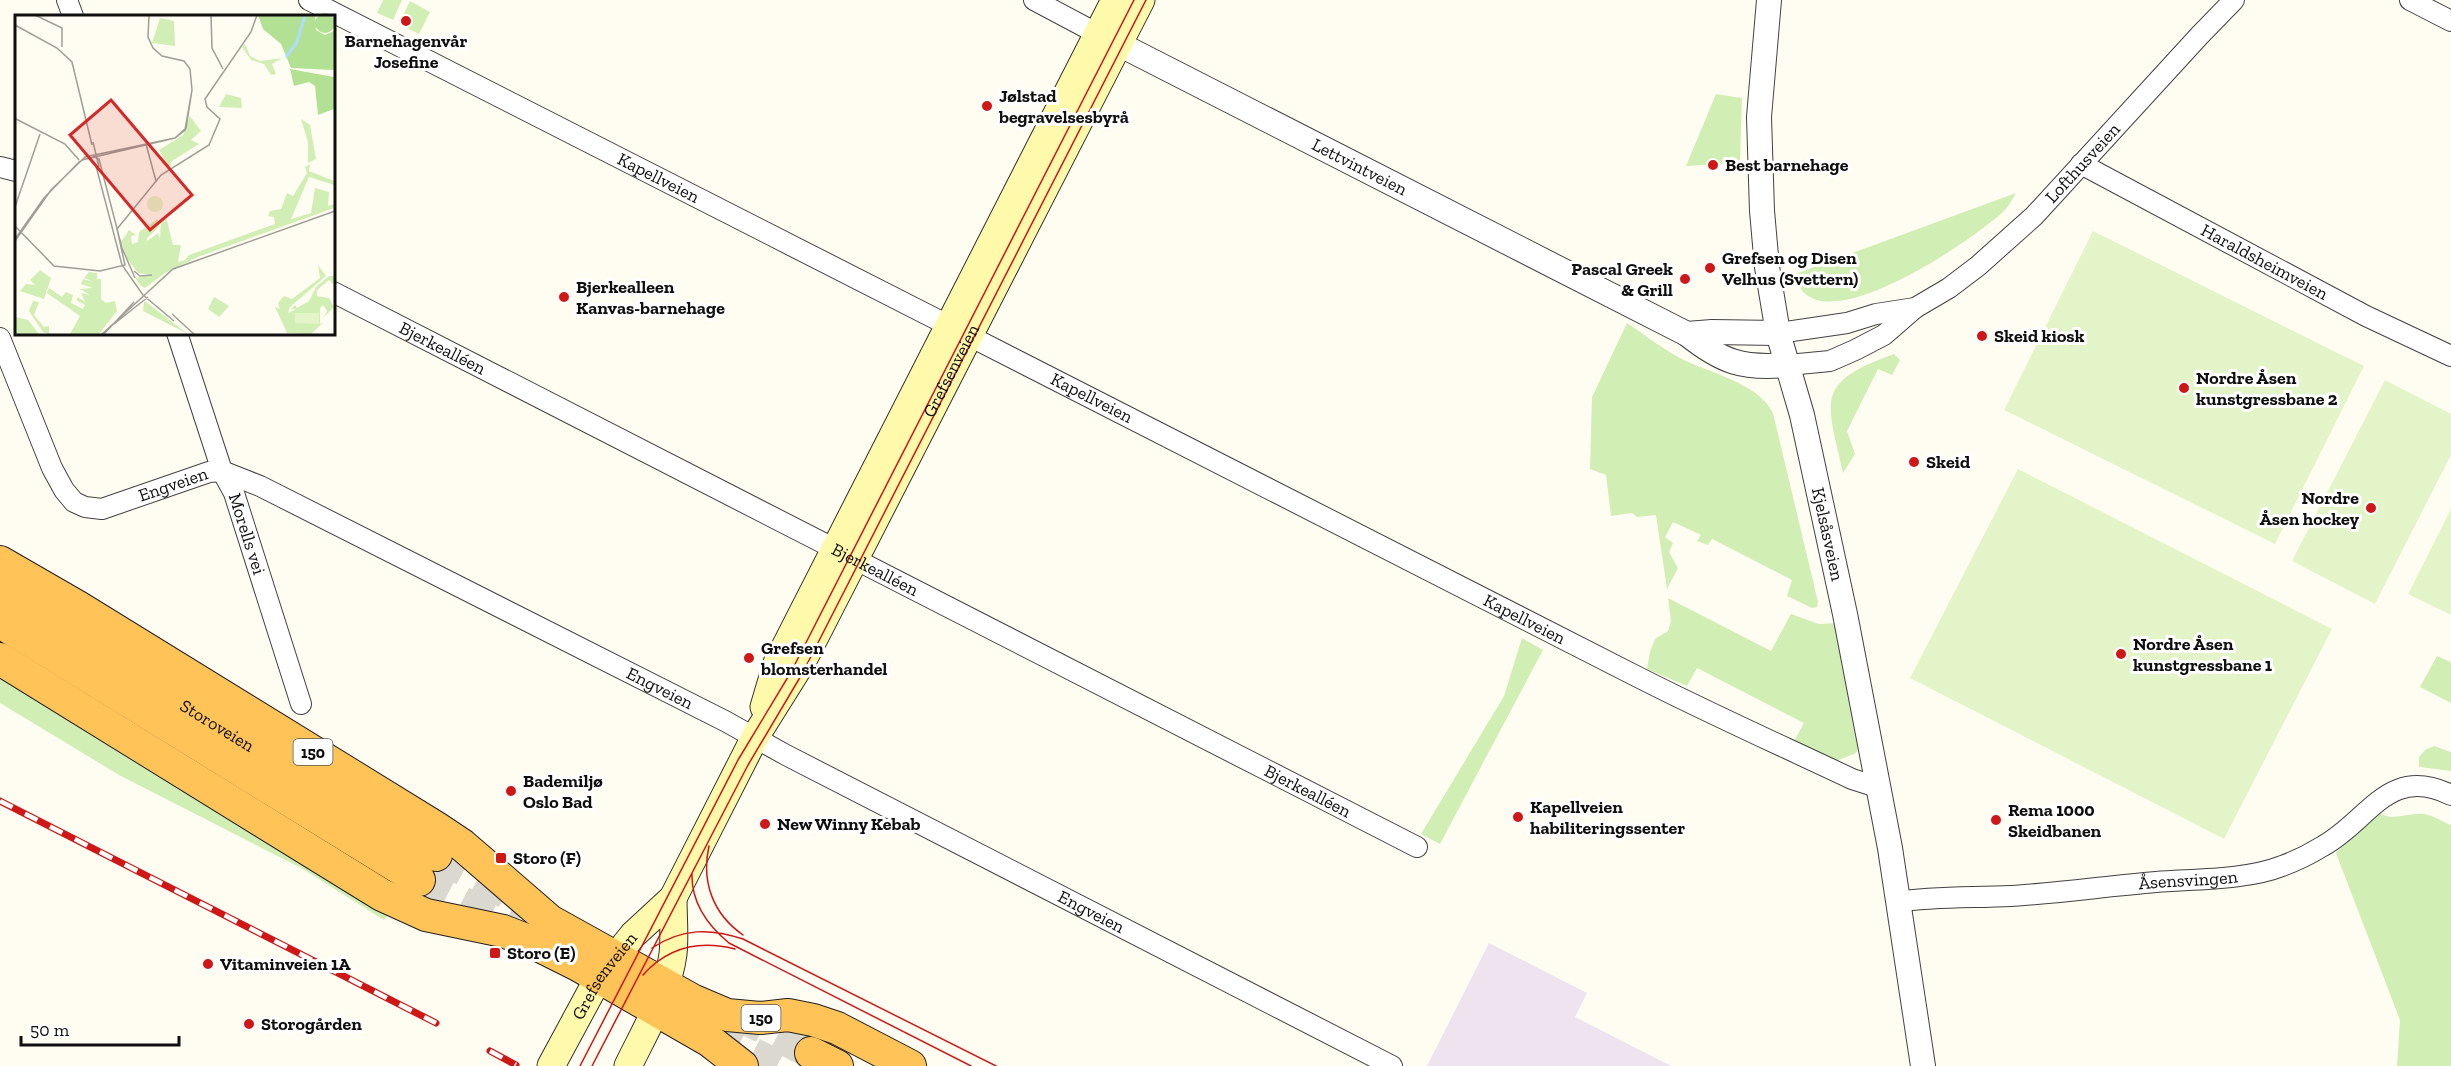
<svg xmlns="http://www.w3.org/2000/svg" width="2451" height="1066" font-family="'Zilla Slab',serif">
<rect width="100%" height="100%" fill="#fffdf1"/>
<path fill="#eee3ee" d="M1489,943L1587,993L1575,1017L1671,1066H1427Z"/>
<path fill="#d1eeb5" d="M383,0H402L393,20L377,13Z
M410,1L430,12L419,34L399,24Z
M1716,94L1742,98L1740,163L1686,166Z
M2016,193C2013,198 2010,204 2006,209C1978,237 1810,354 1795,274Z
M1627,323C1644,334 1660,347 1678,357C1708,373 1758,382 1773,413L1818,602L1817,607L1812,608L1787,596L1792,580L1712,539L1708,545L1697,541L1701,535L1673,522L1665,537L1673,543L1669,552L1678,568L1667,589L1656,515L1637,517L1632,513L1611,516L1606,475L1590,469L1592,397Z
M1894,354L1900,360L1892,375L1878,369L1847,431L1855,454L1843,473C1827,400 1813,383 1894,354Z
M1668,598L1771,651L1791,614L1819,624L1840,623L1860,745L1856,753L1836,761L1794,741L1804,723L1697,668L1687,686L1647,669L1650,652L1655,639L1668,631L1671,621Z
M1522,638L1543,650L1440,844L1421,834L1504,696Z
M2437,656L2451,662V703L2420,687Z
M0,674L363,899L387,916L384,920L301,868L119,775L0,703Z
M2434,746L2451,752V771L2419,767V757L2425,750Z
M2377,811C2390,823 2409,812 2424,814C2433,815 2443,822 2451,825V1066H2397L2400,1020L2336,853Z"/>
<path fill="#e3f5c8" d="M2093,231L2364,366L2275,544L2004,410Z
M2385,380L2451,414V455L2375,604L2292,561Z
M2018,469L2332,629L2224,839L1910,678Z
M2451,509V615L2408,594Z"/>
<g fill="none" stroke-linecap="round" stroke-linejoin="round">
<path stroke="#dbd9cf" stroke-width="32" stroke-dasharray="32 16" stroke-linecap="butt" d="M436,855L510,895
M419,880L514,929
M735,1013L811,1053
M710,1031L777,1066"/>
<defs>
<g id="minor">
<path d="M67,0L73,16"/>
<path id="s1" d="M309,0L930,316C1165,434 1398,555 1632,674C1704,711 1778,744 1852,779L1877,787"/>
<path d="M1034,0L1098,34"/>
<path d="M2410,0L2451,21"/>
<path id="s2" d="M2081,164L2366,316L2451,356"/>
<path d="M0,167L16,171"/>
<path id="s3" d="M333,292L1417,847"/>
<path id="s4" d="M177,333L222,471L234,493L301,704"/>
<path d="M1778,333L1847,323L1876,314L1915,308"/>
<path id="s5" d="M0,338L52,468L64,490L74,502L85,507L102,509L209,472L222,471L260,486L725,721L786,755L1392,1066"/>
<path id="s6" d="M1788,365L1830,361L1855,350L1884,335L1915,308L1949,288L1978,266L2034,216L2200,35L2234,0"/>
<path id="s7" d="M1897,902C1935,896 1973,898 2011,896C2059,893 2108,886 2156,882C2194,879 2247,880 2282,866C2296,861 2310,854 2323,846C2369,821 2388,764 2451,795"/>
</g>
<g id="tertiary">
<path id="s8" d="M1769,0L1759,117L1762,211L1767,267L1778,333L1802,415L1845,614L1890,848L1923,1066"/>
<path id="s9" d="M1103,36L1687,334C1722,362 1742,369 1788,365"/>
<path d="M1687,334L1712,332L1778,333"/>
</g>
<g id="secondary">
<path d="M764,707L777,663L1115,0"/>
<path id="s10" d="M551,1066L599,977L633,935L673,898L755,737L802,662L1141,0"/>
<path d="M628,1066C645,1031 668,993 673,954C675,936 673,917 673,898"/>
</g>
<g id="trunk">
<path d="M0,562L78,607L435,827L462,845L550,921L694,1001L727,1015L760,1018L788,1015L813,1020L837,1028L910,1066"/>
<path id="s11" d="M0,592L278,763L436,855"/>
<path d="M0,622L419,880"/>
<path d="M0,659L382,895L426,915L503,931L534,943L578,965L710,1041L742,1066"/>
<path d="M811,1053L837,1066"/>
</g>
</defs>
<use href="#minor" stroke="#424242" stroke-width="22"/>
<use href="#tertiary" stroke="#424242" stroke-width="26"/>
<use href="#secondary" stroke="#313131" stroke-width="29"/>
<use href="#trunk" stroke="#202020" stroke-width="34"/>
<use href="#minor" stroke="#fff" stroke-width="20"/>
<use href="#tertiary" stroke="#fff" stroke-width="24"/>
<use href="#secondary" stroke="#fff9ac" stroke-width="27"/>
<use href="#trunk" stroke="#ffc358" stroke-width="32"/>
<path stroke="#cf1718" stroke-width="1.5" d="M709,846C701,882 713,914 743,935
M692,873C691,902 707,925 729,943L971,1066
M652,948C682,928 710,928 743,939L996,1066
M643,975C668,947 699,940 735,949
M580,1066L738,760L791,672L1134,0
M592,1066L748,765L802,674L1146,0"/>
<defs>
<path id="rail" d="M0,801L436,1023
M490,1051L516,1065"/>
</defs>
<use href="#rail" stroke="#cf1718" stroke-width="7"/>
<use href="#rail" stroke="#fff" stroke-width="4.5" stroke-dasharray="14" stroke-linecap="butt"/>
</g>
<g fill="#cf1718" stroke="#fff" stroke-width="2">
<circle cx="406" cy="21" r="6"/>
<circle cx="987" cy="106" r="6"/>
<circle cx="1713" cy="165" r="6"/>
<circle cx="1710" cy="268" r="6"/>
<circle cx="1685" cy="279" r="6"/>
<circle cx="564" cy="297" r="6"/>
<circle cx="1982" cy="336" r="6"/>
<circle cx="2184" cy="388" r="6"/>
<circle cx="1914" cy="462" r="6"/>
<circle cx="2371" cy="508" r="6"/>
<circle cx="2121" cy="654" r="6"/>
<circle cx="749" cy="658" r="6"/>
<circle cx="511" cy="791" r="6"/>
<circle cx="1518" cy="817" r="6"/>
<circle cx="1996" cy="820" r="6"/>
<circle cx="765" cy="824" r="6"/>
<rect x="495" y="852" width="12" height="12" rx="3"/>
<rect x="489" y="947" width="12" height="12" rx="3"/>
<circle cx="208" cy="964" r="6"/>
<circle cx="249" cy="1024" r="6"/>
</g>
<g text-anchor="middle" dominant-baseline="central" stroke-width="6" stroke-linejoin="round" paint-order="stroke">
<g fill="#fff" stroke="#575757" stroke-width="1.5">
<rect x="293.5" y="739" width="39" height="26" rx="4.5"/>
<rect x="741.5" y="1005" width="39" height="26" rx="4.5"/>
</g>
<g font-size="16" font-weight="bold" fill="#0f0f0f">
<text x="313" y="752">150</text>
<text x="761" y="1018">150</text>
</g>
<g font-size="18" font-weight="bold" fill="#0f0f0f" stroke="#fff" text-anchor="start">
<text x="406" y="41" text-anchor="middle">Barnehagenvår<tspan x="406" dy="21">Josefine</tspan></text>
<text x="999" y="96">Jølstad<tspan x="999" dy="21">begravelsesbyrå</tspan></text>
<text x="1725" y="165">Best barnehage</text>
<text x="1722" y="258">Grefsen og Disen<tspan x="1722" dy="21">Velhus (Svettern)</tspan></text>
<text x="1673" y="269" text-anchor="end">Pascal Greek<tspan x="1673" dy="21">&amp; Grill</tspan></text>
<text x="576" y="287">Bjerkealleen<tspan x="576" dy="21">Kanvas-barnehage</tspan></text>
<text x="1994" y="336">Skeid kiosk</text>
<text x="2196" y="378">Nordre Åsen<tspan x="2196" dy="21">kunstgressbane 2</tspan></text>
<text x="1926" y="462">Skeid</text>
<text x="2359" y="498" text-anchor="end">Nordre<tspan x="2359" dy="21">Åsen hockey</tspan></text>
<text x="2133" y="644">Nordre Åsen<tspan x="2133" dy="21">kunstgressbane 1</tspan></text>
<text x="761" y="648">Grefsen<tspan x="761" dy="21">blomsterhandel</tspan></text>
<text x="523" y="781">Bademiljø<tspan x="523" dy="21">Oslo Bad</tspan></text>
<text x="1530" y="807">Kapellveien<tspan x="1530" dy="21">habiliteringssenter</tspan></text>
<text x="2008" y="810">Rema 1000<tspan x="2008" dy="21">Skeidbanen</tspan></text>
<text x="777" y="824">New Winny Kebab</text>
<text x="513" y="858">Storo (F)</text>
<text x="507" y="953">Storo (E)</text>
<text x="220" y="964">Vitaminveien 1A</text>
<text x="261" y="1024">Storogården</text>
</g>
<g font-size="18" fill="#0f0f0f" stroke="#fff">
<text stroke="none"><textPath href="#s6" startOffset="366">Lofthusveien</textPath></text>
<text stroke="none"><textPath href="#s9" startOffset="288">Lettvintveien</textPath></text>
<text stroke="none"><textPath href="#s1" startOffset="392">Kapellveien</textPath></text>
<text stroke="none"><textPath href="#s2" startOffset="208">Haraldsheimveien</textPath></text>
<text stroke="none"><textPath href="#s3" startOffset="123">Bjerkealléen</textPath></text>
<text stroke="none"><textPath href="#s10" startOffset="806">Grefsenveien</textPath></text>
<text stroke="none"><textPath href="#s1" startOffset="878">Kapellveien</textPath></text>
<text stroke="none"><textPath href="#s5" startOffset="285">Engveien</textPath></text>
<text stroke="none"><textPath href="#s8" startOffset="542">Kjelsåsveien</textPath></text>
<text stroke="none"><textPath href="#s4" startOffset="213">Morells vei</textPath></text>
<text stroke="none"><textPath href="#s3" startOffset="609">Bjerkealléen</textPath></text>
<text stroke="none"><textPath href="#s1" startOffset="1364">Kapellveien</textPath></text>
<text stroke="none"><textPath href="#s5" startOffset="825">Engveien</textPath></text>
<text stroke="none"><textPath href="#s11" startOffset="255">Storoveien</textPath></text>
<text stroke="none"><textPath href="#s3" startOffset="1095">Bjerkealléen</textPath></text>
<text stroke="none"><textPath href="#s7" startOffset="292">Åsensvingen</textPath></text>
<text stroke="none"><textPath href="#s5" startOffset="1311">Engveien</textPath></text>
<text stroke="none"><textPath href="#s10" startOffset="105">Grefsenveien</textPath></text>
</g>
</g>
<g transform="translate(15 15)">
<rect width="320" height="320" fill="#fffdf1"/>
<path d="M145,3L159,6L160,31L137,28ZM230,29L235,41L245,46L267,43L257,49L261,59L256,60L249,49L236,45L227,32ZM211,79L226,83L227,93L204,92ZM175,101L186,116L176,125L184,129L157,146L154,153L144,135L168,120ZM286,104L295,110L301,144L293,148V127ZM295,149L294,156L319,166V170L294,162L276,204L296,198L300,173L314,177L313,191L319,189V193L183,242L150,258L130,273L126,271L120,263L137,260L123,258L113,245L106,227L114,215L121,220L116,221L117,229L123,227L124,217L143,204L144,212L132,223L131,234L132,226L143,218L145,224L146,204L150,207L151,201L158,230H166L163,247L170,245L174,240L260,209L259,202L253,201L255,196L266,194L272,178L278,181L292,158L290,152ZM303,250L311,261L275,292L273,298L281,294H276L280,290L282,293L294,286L301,272L314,261H319V270L314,265L302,275V281L314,283L319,292L309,302L312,296L308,290L305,293V309L309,307L296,319L272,318L260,292L265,294L263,288L269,281L277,284L305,263ZM25,255L36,263L29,284L5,276L11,269L20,270L15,265ZM74,257L82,258V264H86V284L91,288L100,286L102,296L84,319H55L65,301L32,278L34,273L47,282L51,277L58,280L56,288L68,294L70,290L61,285L63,282L70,287L66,278L75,280L65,274L78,273L66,269L68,264L79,267L69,263ZM199,282L214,291L204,302L193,294ZM18,286L24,287L19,300L29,312L34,311V319L28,317L14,296ZM129,287H131L173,319L128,296ZM0,302L13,305L24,319H0Z" fill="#d1eeb5"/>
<path d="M300 8a10 10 0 1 1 20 0a10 10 0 1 1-20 0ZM243,0H300L301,15L310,20L319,16V55L276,53L266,29L248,14ZM275,54L319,62V94L303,100L300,71L294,67L279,71Z" fill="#b3e193"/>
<path d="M132 189a8 8 0 1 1 16 0a8 8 0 1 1-16 0ZM280,298H304V309L280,308Z" fill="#e3f5c8"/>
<path fill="none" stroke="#afddfd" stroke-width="3" d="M271,42L282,27L290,0"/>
<path fill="none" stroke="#9f9e97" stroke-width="1.5" d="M20,0L47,13V32M196,0L197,33L208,54M0,10L42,33L57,47L77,130M1,104L50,129L64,145M78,127L84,152M131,129L141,166M78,141L84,144L107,233L120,263M66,146L70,142L160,123L171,113L177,75L175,54L169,46L147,41L138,33L133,22L134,0M81,151L107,250L128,280L159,306M0,192L25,119M0,211L39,251L85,256L110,250L102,214L146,160L194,130L205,104L192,92L190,84L236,17L242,0M0,224L29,183L65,146M0,226L36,175L67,145L160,123L170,115L177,75L175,54L169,46L147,41L138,33L133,22L134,0M119,256L125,261L137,260M157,299L180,320M99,309L133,282M86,320L158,254L320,196M88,320L119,287"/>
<path fill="#d62828" fill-opacity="0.15" stroke="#d62828" stroke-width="3" d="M96,85L177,180L135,215L55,120Z"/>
<rect width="320" height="320" fill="none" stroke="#0f0f0f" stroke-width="3"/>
</g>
<path d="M21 1036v9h158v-9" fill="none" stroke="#0f0f0f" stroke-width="3"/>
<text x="30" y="1036" font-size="18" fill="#0f0f0f" stroke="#ffffff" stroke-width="4.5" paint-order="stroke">50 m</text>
</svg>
